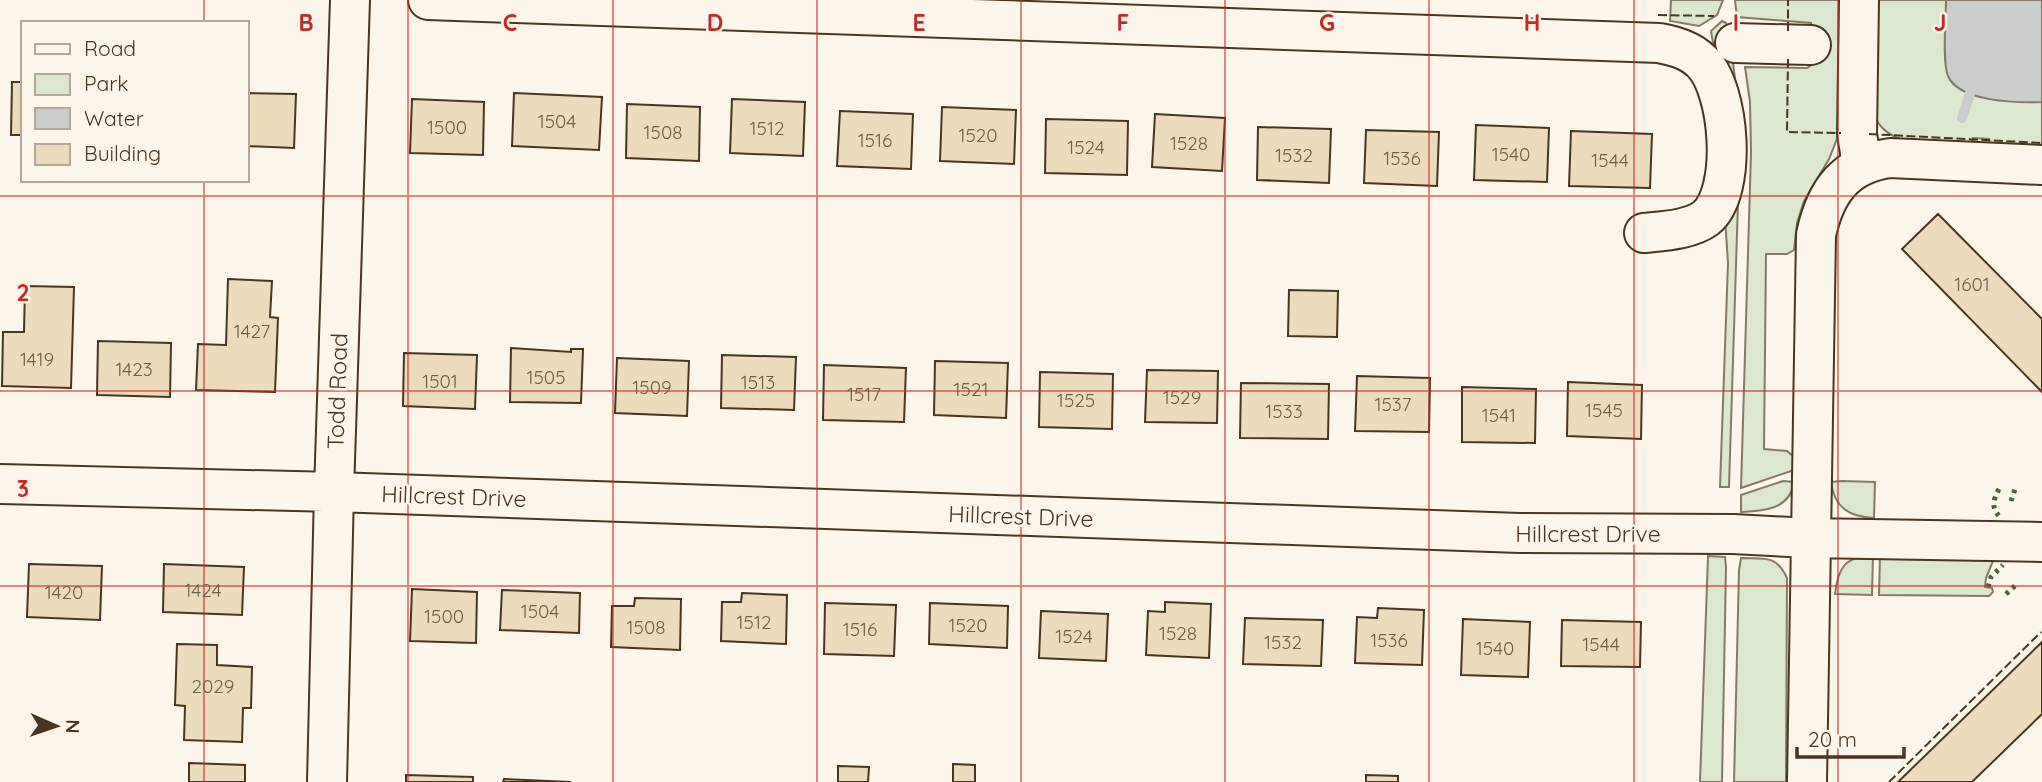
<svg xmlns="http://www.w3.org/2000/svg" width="2042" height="782" font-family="Quicksand,sans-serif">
<rect width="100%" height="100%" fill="#fbf6e9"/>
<path fill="#dce7d0" stroke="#887966" stroke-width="2" d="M1671,0H1723L1717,15L1699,26L1670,21Z
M1735,0H1843L1840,131L1829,159L1804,201L1797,223L1794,250L1787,254H1766L1764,449L1787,451L1794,457V470L1741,488L1751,152L1750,102L1745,67L1807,68L1810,66L1811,23L1737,17Z
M1874,0H2042V147L1989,146V139L1973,138L1972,144C1941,143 1890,151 1875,117Z
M1722,21L1726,23C1734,61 1738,100 1740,139L1729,487H1720L1728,263L1714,48L1711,31Z
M1783,481L1794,482C1790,510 1763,511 1741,512V495Z
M1842,481L1875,482L1874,518C1850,517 1834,508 1831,482Z
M1873,555L1872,595L1835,594C1838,567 1845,557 1873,555Z
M1708,556L1725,557L1726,567L1722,782H1700Z
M1880,556L1993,561L1986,578L1985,587L1992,588L1993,592L1989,596L1879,595Z
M1741,558C1764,559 1776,554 1787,578L1786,782H1734L1739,570Z"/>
<path fill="#c9cecd" stroke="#887966" stroke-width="2" d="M1946,0H2042V102C2017,103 1959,102 1948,76C1942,63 1946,16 1946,0Z"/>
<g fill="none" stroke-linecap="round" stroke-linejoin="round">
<path stroke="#c9cecd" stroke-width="10" d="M1962,118L1974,81"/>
</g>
<path fill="#ecdcbc" stroke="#4a3520" stroke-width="2" d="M12,82H23V135H11Z
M247,93L296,94L294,148L247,146Z
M514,93L602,97L599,150L512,146Z
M412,99L484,102L483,155L410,153Z
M732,99L805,102L803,156L730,153Z
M627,104L700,107L699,161L626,158Z
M942,107L1016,110L1014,164L940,161Z
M840,111L913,114L911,169L837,166Z
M1155,114L1225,118L1222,171L1152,167Z
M1046,119L1128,121L1127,175L1045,173Z
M1476,125L1549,128L1547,182L1474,180Z
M1258,127L1331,129L1329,183L1257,180Z
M1366,130L1439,132L1437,186L1364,183Z
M1571,131L1652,134L1650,188L1569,186Z
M1938,214L2042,319V392L1902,249Z
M228,279L272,281L270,317L278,318L275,392L196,390L198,344L226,345Z
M25,286L74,287L71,388L2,386L3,332H24Z
M1289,290L1338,291L1337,337L1288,336Z
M98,341L171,343L170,397L97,395Z
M511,348L571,352V349H583L581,403L510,402Z
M404,353L477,355L475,409L403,406Z
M722,355L796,357L794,410L721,408Z
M617,358L689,361L687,416L615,413Z
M935,361L1008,363L1006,418L934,415Z
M824,365L906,368L904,422L823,420Z
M1147,370L1218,371L1217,423L1145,422Z
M1040,372L1113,374L1112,429L1039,427Z
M1357,376L1430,378L1429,432L1355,431Z
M1568,382L1642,385L1641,439L1567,436Z
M1241,383L1329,384L1328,439L1240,438Z
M1462,387L1536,389L1535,443L1462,442Z
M29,564L102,566L100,620L27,617Z
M164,564L244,567L242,615L163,612Z
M412,589L477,592L476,643L410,641Z
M502,590L580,593L579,633L500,630Z
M742,593L787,595L786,644L721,641L722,602H741Z
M635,598L681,599L680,650L611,647L612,606H634Z
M1165,602L1211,604L1209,658L1146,655L1148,611L1165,612Z
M825,603L896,605L894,656L824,654Z
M930,603L1008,606L1007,648L929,644Z
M1378,608L1424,610L1422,665L1355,663L1357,617L1377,618Z
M1041,611L1108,614L1106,661L1039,658Z
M1245,618L1323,620L1321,666L1243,664Z
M1463,619L1530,622L1528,677L1461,675Z
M1562,620L1641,622L1640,667L1561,666Z
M2042,642V714L1972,782H1898Z
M177,644L217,645V665L252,667L251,708H243L242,742L184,740L185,706L175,705Z
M189,763L245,765V782H189Z
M953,764L975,765V782H953Z
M838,766L869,767L868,782H838Z
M406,775L473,777V782H406Z
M1366,775L1398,776V782H1366Z
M504,779L571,782H503Z"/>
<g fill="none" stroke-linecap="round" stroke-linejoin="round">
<defs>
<path id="minor" d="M428,0L1659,43C1675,46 1690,50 1702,62C1730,89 1738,192 1706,218C1690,230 1663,231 1644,233
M1859,0L1857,134L1862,165
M1735,43L1811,45
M0,484L334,492L1520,533L1733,534L1809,538L2042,542
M327,782L334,492L350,0
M1807,782L1816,235C1825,192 1845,164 1890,158L2042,165"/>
</defs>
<use href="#minor" stroke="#4a3520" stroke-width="42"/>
<use href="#minor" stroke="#fbf6e9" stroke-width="38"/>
<path stroke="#436837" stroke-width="5" stroke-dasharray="3.5 5" stroke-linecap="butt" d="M1999,489C1993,500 1991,508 2000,517
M2011,501L2015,489
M1988,587L1991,577L2003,565
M2006,594L2016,585"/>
<path stroke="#4a3520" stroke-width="2" stroke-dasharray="9 3.5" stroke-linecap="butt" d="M1658,15L1714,16
M1788,31V0
M1788,59L1787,132L1841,133
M1869,134L2042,143
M1889,782L2041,632"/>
</g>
<path fill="none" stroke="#c62828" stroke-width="2" stroke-opacity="0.55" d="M204,0V23M408,0V782M613,0V782M817,0V782M1021,0V782M1225,0V782M1429,0V782M1634,0V782M1838,0V782M204,180V782M0,196H2042M0,391H2042M0,586H2042"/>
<g text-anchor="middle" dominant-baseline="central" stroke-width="5" stroke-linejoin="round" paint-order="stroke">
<g font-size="19" fill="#725f47">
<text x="557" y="121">1504</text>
<text x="447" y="127">1500</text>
<text x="767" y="128">1512</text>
<text x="663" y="132">1508</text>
<text x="978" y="135">1520</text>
<text x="875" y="140">1516</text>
<text x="1189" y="143">1528</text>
<text x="1086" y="147">1524</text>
<text x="1511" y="154">1540</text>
<text x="1294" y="155">1532</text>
<text x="1402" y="158">1536</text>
<text x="1610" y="160">1544</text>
<text x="1972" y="284">1601</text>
<text x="252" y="331">1427</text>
<text x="37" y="359">1419</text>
<text x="134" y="369">1423</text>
<text x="546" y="377">1505</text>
<text x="440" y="381">1501</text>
<text x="758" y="382">1513</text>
<text x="652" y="387">1509</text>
<text x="971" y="389">1521</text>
<text x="864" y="394">1517</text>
<text x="1182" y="397">1529</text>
<text x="1076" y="400">1525</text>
<text x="1393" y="404">1537</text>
<text x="1604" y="410">1545</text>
<text x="1284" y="411">1533</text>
<text x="1499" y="415">1541</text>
<text x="203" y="590">1424</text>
<text x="64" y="592">1420</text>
<text x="540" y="611">1504</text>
<text x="444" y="616">1500</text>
<text x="754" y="622">1512</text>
<text x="968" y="625">1520</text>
<text x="646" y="627">1508</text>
<text x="860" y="629">1516</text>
<text x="1178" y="633">1528</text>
<text x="1074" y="636">1524</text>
<text x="1389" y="640">1536</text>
<text x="1283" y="642">1532</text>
<text x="1601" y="644">1544</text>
<text x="1495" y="648">1540</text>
<text x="213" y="686">2029</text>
</g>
<g font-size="23" fill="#4a3520" stroke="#fbf6e9">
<text transform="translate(337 391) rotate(-88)">Todd Road</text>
<text transform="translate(454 496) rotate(2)">Hillcrest Drive</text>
<text transform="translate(1021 516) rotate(2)">Hillcrest Drive</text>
<text x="1588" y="533">Hillcrest Drive</text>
</g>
</g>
<g font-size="23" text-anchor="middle" font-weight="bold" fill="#c62828" stroke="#fbf6e9" stroke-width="5" stroke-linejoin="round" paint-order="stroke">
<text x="306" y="31">B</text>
<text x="510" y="31">C</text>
<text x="715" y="31">D</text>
<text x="919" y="31">E</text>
<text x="1123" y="31">F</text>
<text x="1327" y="31">G</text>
<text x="1532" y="31">H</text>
<text x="1736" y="31">I</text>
<text x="1940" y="31">J</text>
<text x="23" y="301">2</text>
<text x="23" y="497">3</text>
</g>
<rect x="21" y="21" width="228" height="161" fill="#fbf6e9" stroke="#b4a999" stroke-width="2"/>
<rect x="35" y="44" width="35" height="10" fill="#fbf6e9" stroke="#b4a999" stroke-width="2"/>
<text x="84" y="56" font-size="21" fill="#4a3520">Road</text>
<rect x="35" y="74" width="35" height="21" fill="#dce7d0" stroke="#b4a999" stroke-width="2"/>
<text x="84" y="91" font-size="21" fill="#4a3520">Park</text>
<rect x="35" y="108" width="35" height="21" fill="#c9cecd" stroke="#b4a999" stroke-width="2"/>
<text x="84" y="126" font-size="21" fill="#4a3520">Water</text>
<rect x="35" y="144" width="35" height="21" fill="#ecdcbc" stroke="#b4a999" stroke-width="2"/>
<text x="84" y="161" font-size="21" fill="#4a3520">Building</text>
<g transform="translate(56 726) rotate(92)" stroke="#fbf6e9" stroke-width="5" paint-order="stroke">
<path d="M0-5L12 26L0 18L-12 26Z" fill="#4a3520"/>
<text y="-10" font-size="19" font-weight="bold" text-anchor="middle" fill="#4a3520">N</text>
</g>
<path d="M1797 747v10h107v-10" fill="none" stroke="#4a3520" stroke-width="3.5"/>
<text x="1808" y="747" font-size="21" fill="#4a3520" stroke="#fbf6e9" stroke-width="5" paint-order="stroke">20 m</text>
</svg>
